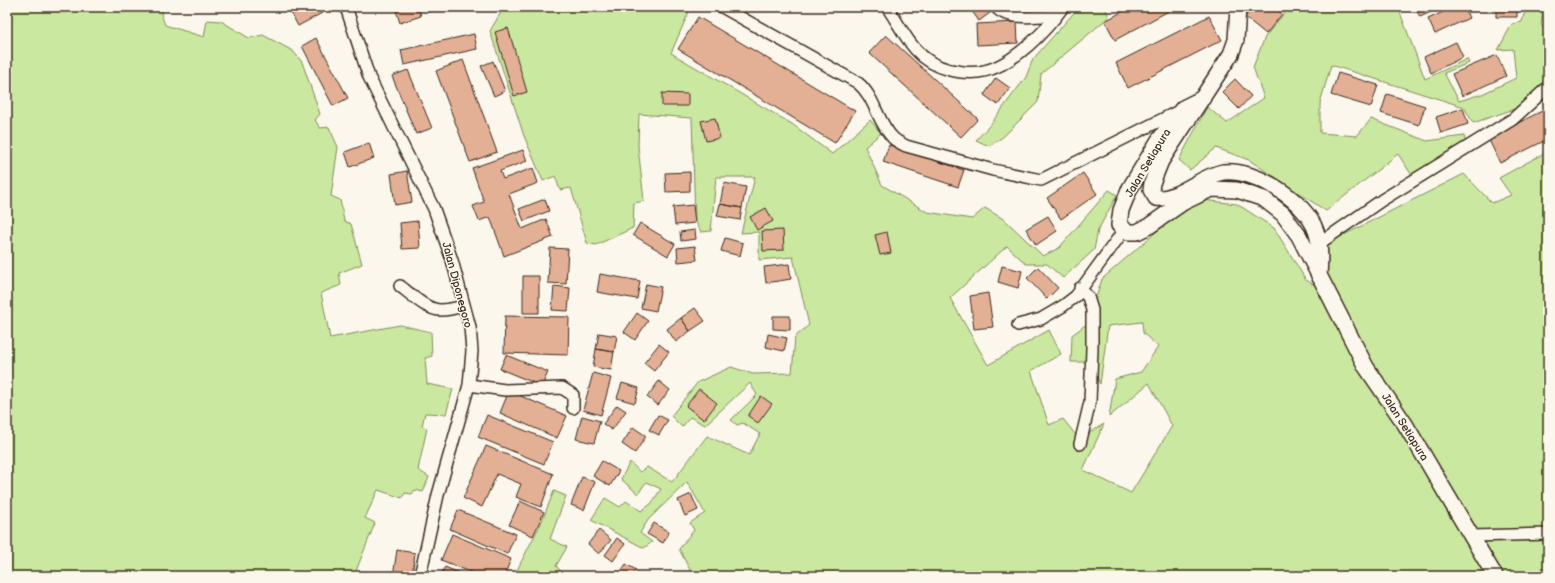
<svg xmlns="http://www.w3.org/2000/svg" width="1555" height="583" font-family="'Balsamiq Sans',sans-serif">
<rect width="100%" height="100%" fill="#fbf7ec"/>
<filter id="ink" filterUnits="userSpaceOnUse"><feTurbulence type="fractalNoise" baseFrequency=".025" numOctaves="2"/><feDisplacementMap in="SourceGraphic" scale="8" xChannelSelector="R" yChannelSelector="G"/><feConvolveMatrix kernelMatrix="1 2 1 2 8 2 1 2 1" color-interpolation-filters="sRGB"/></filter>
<g filter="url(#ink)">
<path fill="#cae89f" stroke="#82895e" d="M7,7H165L161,14L165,25L204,37L207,20L221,21L249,38L263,35L293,51L302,62L320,114L315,120L320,128L329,127L338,147L331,196L340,200L344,221L351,224L362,264L339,273L341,285L321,293L330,338L400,325L431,332L432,356L425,358L427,384L453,389L446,414L425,413L422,426L427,428L418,470L429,477L423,492L415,490L412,494L405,493L402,498L378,490L365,518L375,523L354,576H7Z
M504,7H691L671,53L792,124L832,154L870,120L881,133L865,147L882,185L927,212L972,219L985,208L1005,220L1043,256L1059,248L1109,190L1117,195L1098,230L1094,250L1063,278L1047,264H1026L1007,246L950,298L988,365L1049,330L1061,354L1031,371L1049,425L1063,419L1079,439L1104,424L1083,470L1131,493L1172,426L1149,383L1109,417L1115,379L1141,372L1158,347L1143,333L1142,322L1108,326L1100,384L1090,362H1071L1072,335L1088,323L1102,279L1194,199L1237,204L1274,228L1306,280L1323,290L1326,244L1464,174L1492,203L1511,195L1499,178L1548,151V576H693L679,549L694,530L690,523L705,513L687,482L648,520L640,533L652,542L644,548L591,520L605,498L620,507L626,501L641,511L651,504L661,489L646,482L638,494L621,479L630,462L640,472L647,467L672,482L707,436L749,455L760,434L743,423L737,425L731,420L757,395L750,383L705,425L690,417L682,427L671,416L698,382L731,367L753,374L792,373L795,337L809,325L793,257L759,260V232L741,233L755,177H716L711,231L701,232L695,220L692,118L639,114L638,146L644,201L634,203L633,228L596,245L587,243L571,188L560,190L555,176L543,181L524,136L490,31Z
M1079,7H1105L1109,17L1041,74L1038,102L1003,137L989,146L976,140L990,125L1026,77L1033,59Z
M1289,7H1398L1425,79L1467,59L1469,63L1444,73L1459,101L1482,94L1516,78L1513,49L1498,50L1512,24L1522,22L1526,7H1544L1541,25L1548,33V70L1544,93L1523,106L1473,123L1464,107L1331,65L1320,103V133L1357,136L1371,119L1427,141L1464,136L1467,148L1413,177L1398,154L1326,211L1249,160L1216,148L1190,170L1179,160L1207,107L1227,123L1264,98L1253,67L1265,37Z
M554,491L566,496L550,539L567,547L556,566L565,575L514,576L541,523Z"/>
<path fill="#e3b095" stroke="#3b2a1e" d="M296,7H318L322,13L298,26L290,11Z
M395,7H418L421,16L400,23Z
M427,7H439L440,8L428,12Z
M945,7H957L950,13Z
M969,7H991L994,10L979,21Z
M1131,7H1176L1115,40L1105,21Z
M1253,7H1274L1282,14L1266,34L1245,17Z
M1415,7H1442L1420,17Z
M1454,7H1464L1469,18L1435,34L1428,19Z
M1496,7H1517V17H1496Z
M1209,16L1222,40L1128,88L1116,63Z
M698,17L855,111L835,143L678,49Z
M1017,22L1018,43L977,45L976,24Z
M508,28L527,92L514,96L495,32Z
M474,34L477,49L404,65L401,50Z
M886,35L978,119L961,137L869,53Z
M316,38L348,98L333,106L302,46Z
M1456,42L1463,57L1431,73L1424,57Z
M1497,55L1506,76L1462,96L1452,74Z
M463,60L497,152L470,162L436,71Z
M493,61L505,91L494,96L481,66Z
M408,70L432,128L416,134L392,76Z
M1338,73L1378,85L1371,107L1331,95Z
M996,78L1010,88L998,105L984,95Z
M1235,79L1251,96L1239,109L1222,92Z
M662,93L688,94V106H662Z
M1387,94L1425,106L1419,125L1381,113Z
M1463,108L1468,124L1441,133L1436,117Z
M1548,108V139L1500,163L1488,138Z
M715,118L720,138L706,141L701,121Z
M369,143L374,158L350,167L345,152Z
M889,145L964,170L958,187L883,162Z
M523,150L527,161L500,171L503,179L533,168L538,183L509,194L522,229L546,219L553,237L504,256L490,217L479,221L473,206L484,202L472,168Z
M407,171L412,202L395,205L391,174Z
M690,172V191L666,192L665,173Z
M1083,173L1097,194L1061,219L1047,198Z
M724,183L746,187L742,208L720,204Z
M545,199L549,211L524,221L519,209Z
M720,204L742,208L740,220L717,216Z
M693,205L695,223L675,225L673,207Z
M766,208L773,221L757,230L750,217Z
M1048,216L1057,231L1036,245L1026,229Z
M418,221L420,248L402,249L400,223Z
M640,223L675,244L668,256L633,235Z
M695,230L696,239L681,241L680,232Z
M783,230L784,250L763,251L762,231Z
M887,232L891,253L880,255L875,235Z
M725,238L743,243L740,256L721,251Z
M695,246L697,260L678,262L677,248Z
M550,248L568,249L566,284L548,283Z
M789,264L791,279L766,283L764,267Z
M1002,266L1022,271L1018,288L998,282Z
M1038,267L1058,288L1047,299L1027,278Z
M600,274L640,281L637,299L597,292Z
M523,276H539V313H523Z
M646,284L661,287L656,311L641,308Z
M554,286L570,288L568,311L552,310Z
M988,293L993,327L974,329L970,296Z
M695,308L705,321L690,331L681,318Z
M637,313L648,321L635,340L624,332Z
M505,316L569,317L568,355L504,353Z
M773,316H790V330L773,329Z
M681,318L690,331L676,342L667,329Z
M599,333L617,336L614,352L596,349Z
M768,334L787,338L784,351L766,347Z
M659,344L669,352L654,371L644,363Z
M596,349L614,352L611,370L593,367Z
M506,355L548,372L542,386L500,369Z
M593,373L611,378L601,415L583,410Z
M659,381L670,390L658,405L647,397Z
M622,383L639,388L635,403L617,398Z
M699,389L717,403L704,420L686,406Z
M509,391L567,416L557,438L500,413Z
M761,396L772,404L758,423L748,416Z
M617,405L626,411L612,430L603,424Z
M487,415L553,442L544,464L478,437Z
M658,415L668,420L659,435L649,430Z
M582,416L600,421L594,443L576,439Z
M633,427L646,436L635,453L622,444Z
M486,446L553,474L541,507L516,497L521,484L497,474L482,507L463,498Z
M602,461L619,471L610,486L593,476Z
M582,477L595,482L584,510L571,505Z
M691,494L698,510L685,516L678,500Z
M520,501L544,512L533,536L509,525Z
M458,510L516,534L507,554L450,529Z
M654,523L669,532L663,543L647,534Z
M599,530L611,540L599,554L588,544Z
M452,534L511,559L504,576H480L441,560Z
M617,538L625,544L613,561L605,555Z
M397,550L415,553L412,576H393Z
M626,564L636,570L632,576H618Z
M445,567L466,576H440Z"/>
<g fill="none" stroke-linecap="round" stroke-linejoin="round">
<defs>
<path id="street" d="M346,7L369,77L434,209L452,260L470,327L472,351L469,385L438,495L420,576
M722,7L858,83C875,97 877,122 893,138C896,141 902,144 906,146L993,170L1041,180L1181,110
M887,7C897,21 905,38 916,50C925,60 938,67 950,70C961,72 972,74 984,71C1013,65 1046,31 1063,7
M996,7C1006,21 1041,16 1057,15
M1320,243L1382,200L1513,119L1548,87
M400,286C411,294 426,310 441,310C448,310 456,308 463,306
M1018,325L1041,319L1063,306L1076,296L1124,230
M469,385L505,390L562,388L573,395V408
M1080,444L1090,402L1092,349V310L1088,297L1080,288
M1471,536L1548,534"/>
<path id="secondary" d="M1238,7L1236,40L1231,54L1161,161L1152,183L1151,190L1156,198C1176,201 1201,176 1223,172C1255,168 1306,201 1316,231C1321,245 1320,261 1319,276
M1203,98L1183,108L1159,140L1130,188L1121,210L1119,225L1128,232H1137L1149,226L1182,203L1211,189L1237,190L1264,199L1283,214L1299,236L1366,367L1405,424L1495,576"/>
</defs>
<use href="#street" stroke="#3b2a1e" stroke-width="14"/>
<use href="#secondary" stroke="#3b2a1e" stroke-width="18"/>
<use href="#street" stroke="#fbf7ec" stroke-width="11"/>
<use href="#secondary" stroke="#fbf7ec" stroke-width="15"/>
</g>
</g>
<g text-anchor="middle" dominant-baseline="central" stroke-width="3" stroke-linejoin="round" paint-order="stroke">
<g font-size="11" fill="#3b2a1e" stroke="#fbf7ec">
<text transform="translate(1148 163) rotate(-59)">Jalan Setiapura</text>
<text transform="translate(457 285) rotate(75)">Jalan Diponegoro</text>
<text transform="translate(1405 427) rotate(58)">Jalan Setiapura</text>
</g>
</g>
<rect width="1555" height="583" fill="none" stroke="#fbf7ec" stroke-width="24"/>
<rect x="12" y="12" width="1531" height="559" fill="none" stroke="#3b2a1e" stroke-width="1.5" filter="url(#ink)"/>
</svg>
